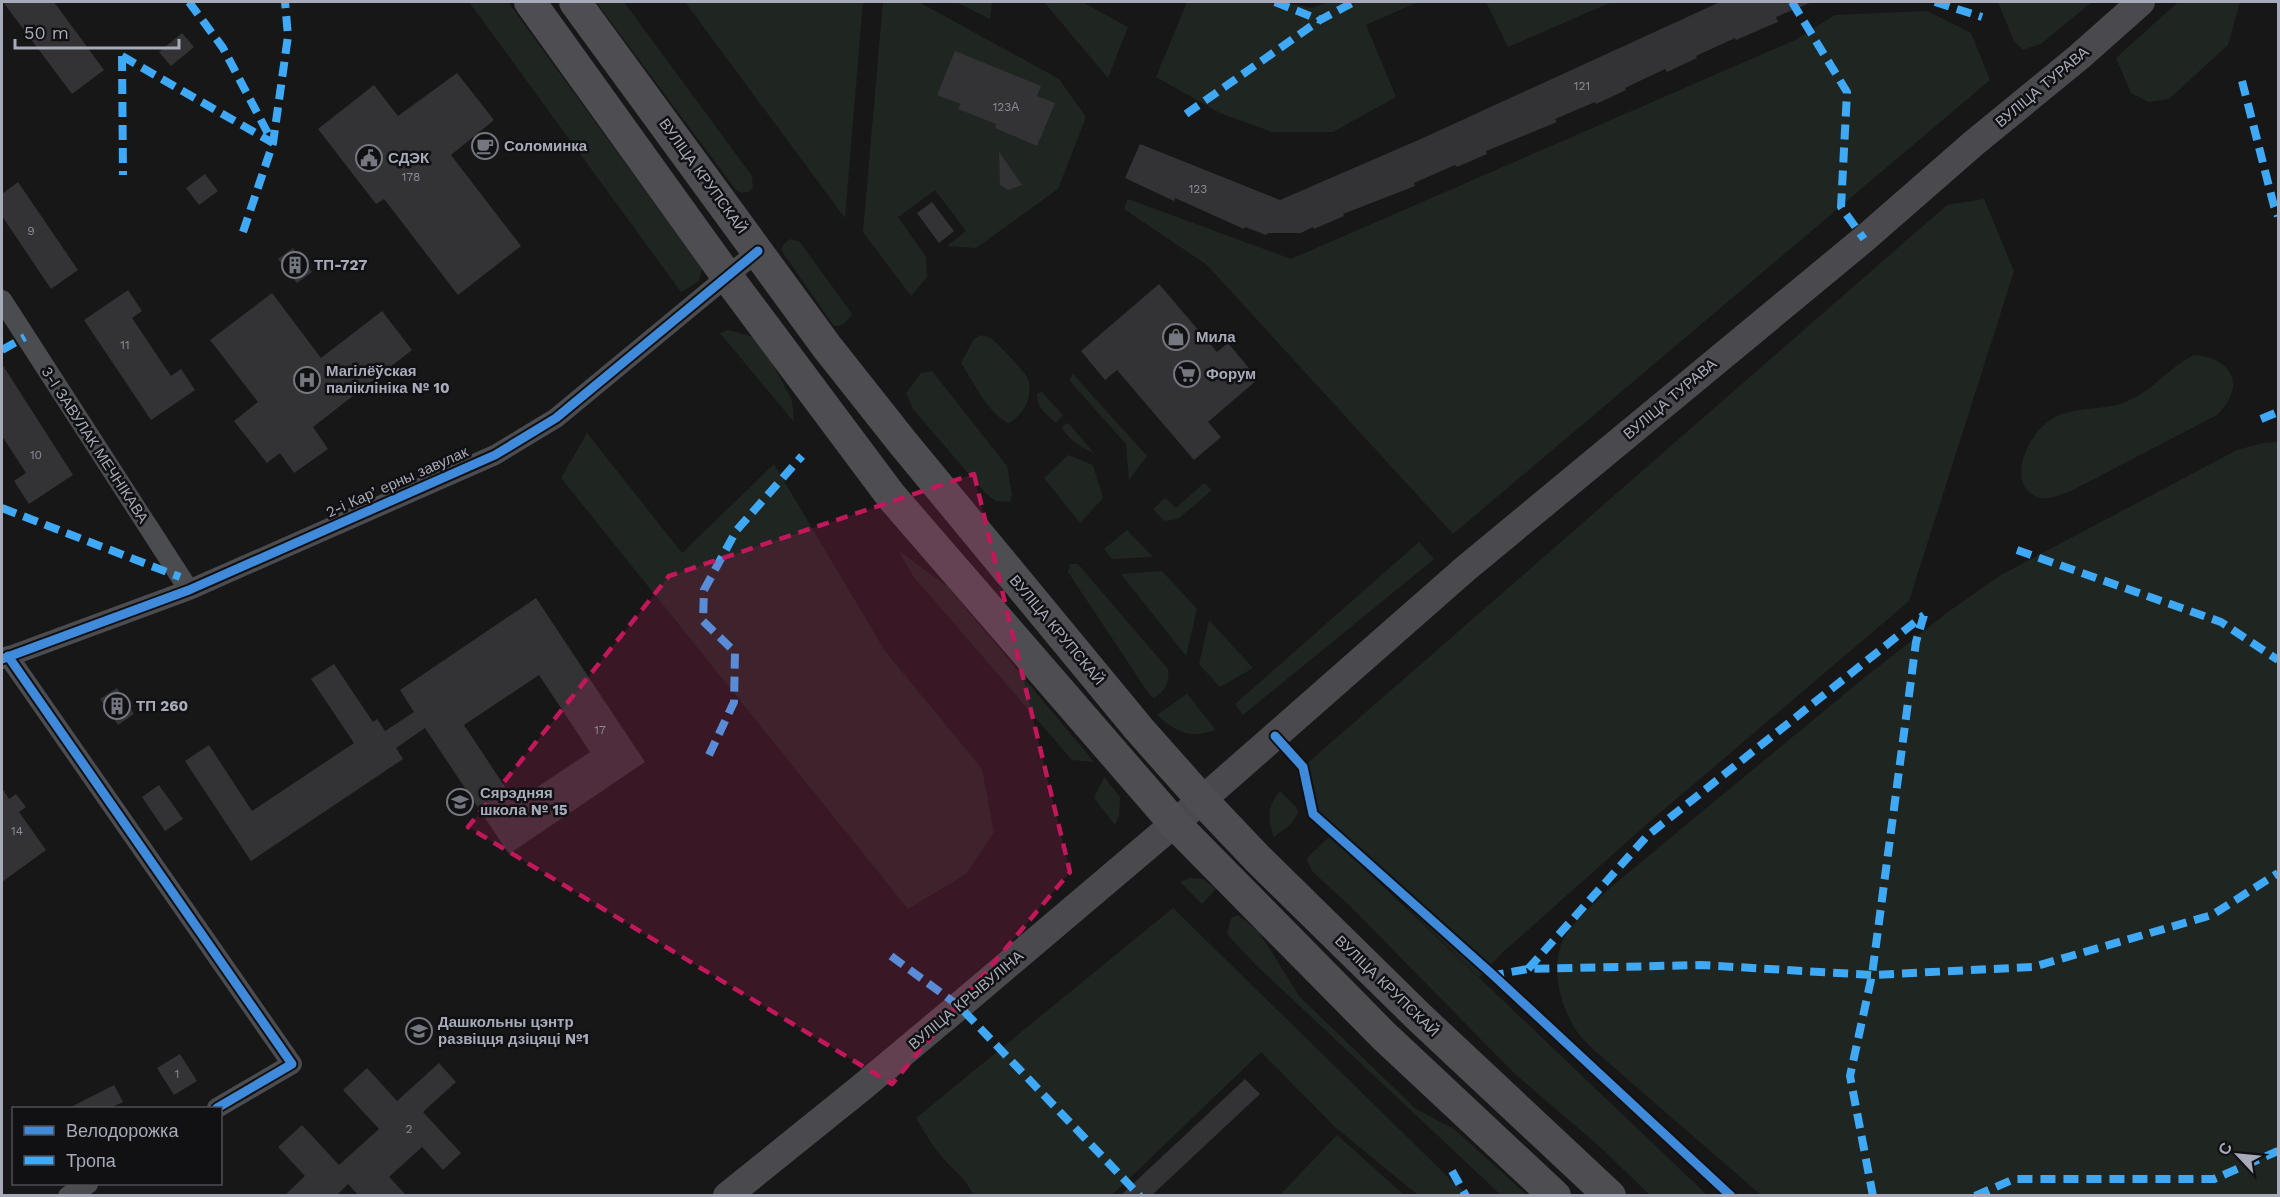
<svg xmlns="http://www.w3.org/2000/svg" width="2280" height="1197" font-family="'Work Sans',sans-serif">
<rect width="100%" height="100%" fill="#171717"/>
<path fill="#1f2621" d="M469,2H508L702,269L699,281L681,292Z
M596,2H624L752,176L753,187L749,192L742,193L736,190Z
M685,2H863L845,218Z
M883,2H919L1059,79L1086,117L1058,189L976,248L947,246L966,231L935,190L898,217L926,257L927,277L911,296L863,232Z
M956,2H992L990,19Z
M1044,2H1082L1128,27L1108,78Z
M1187,2H1281L1312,8L1328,2H1418L1366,25L1396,97L1333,132H1272L1220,113L1156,77Z
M1486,2H1612L1508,47Z
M1998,2H2092L2041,44L2023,50L2014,41Z
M2178,2H2240L2228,45L2169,99L2148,102L2131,93L2116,58Z
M1927,11L1971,33L1990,80L1453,534L1207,265L1124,209L1128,199L1291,259L1795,40L1835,15Z
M1984,199L2014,271L1909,601L1648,823L1502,953L1479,977L1312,815L1303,767L1947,205Z
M790,239L800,242L852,314C847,321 843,327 834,326L781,250L784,244Z
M729,330L759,339L792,400L794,422L720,333Z
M981,335C984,336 988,337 990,338C997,342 1026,373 1028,379C1034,396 1023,415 1009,423C990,417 972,379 961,363L974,339Z
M2194,355C2234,359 2246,386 2217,415L2069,492C2059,495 2047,501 2037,497C2006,484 2027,438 2046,423C2066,407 2094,410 2117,405C2149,396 2166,369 2194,355Z
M932,371L1007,466L1012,494L1010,502L996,501L985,493L913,409L906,393L921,373Z
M1073,374L1147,456L1129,480L1126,444L1069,380Z
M1042,392L1063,415L1056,423C1047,414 1036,408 1037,394Z
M1068,423L1071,426L1094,453C1079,447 1072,441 1062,429L1064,425Z
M587,433L682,553L774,464L885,651L982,769L994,832L966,874L908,909L561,478Z
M2278,442V1195H1761L1595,1051C1588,1044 1579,1036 1574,1027C1559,1001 1550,966 1564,938C1575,919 1595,903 1611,887L1859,682L1948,612L2001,575L2237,450L2263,443Z
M1068,455L1093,465L1103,498L1080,523L1044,478Z
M1204,483L1212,490L1178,519L1164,521L1153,509L1165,498L1176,508Z
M1127,530L1153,557L1112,559L1104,549Z
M1419,542L1434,559L1243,715L1235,704Z
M898,550L948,587L1094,762L1072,760L913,576Z
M1070,564H1078L1168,669C1170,682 1165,691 1154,698L1149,694L1068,572Z
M1162,571L1197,609L1186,656L1121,574Z
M1209,620L1253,668L1220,687L1199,664Z
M1187,694L1216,730C1188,739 1178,733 1157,715Z
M1104,777L1120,797L1119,816L1115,825L1094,798Z
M1280,791L1296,807L1298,813L1292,823L1274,837C1267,818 1267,807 1280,791Z
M1329,837L1344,849L1707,1195H1650L1599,1146L1515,1074L1351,907L1313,872L1306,859Z
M1190,878L1203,879L1216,889L1202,904L1180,882Z
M1173,908L1445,1174L1468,1195H1418L1335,1127L1261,1052L1112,1195H973C967,1179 954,1171 943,1158C932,1146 924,1131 916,1118Z
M1238,915L1259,932L1299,996L1416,1109L1454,1129L1527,1195H1501L1256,965L1227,934L1231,918Z
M1337,1135L1404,1195H1280Z"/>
<path fill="#333335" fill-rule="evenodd" d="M3,2H54L104,70L72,94Z
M1720,2H1812L1776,17L1778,22L1766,27L1736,40L1735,38L1696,56L1697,58L1667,72L1665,69L1625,88L1626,90L1596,104L1595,102L1555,119L1557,122L1486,151L1487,154L1457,167L1455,165L1414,183L1415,186L1343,214L1344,216L1314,229L1313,227L1301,233H1268L1266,235L1245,227L1244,229L1175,198L1174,201L1125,178L1140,144L1280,200L1423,138Z
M182,33L194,47L171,66L159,52Z
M955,51L1041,86L1037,96L1055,103L1037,146L995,128L996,124L958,109L961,104L937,95Z
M457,73L494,120L451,155L521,246L458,295L384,199L376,204L318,129L374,85L398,116Z
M999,152L1022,185L1008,190L1000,185Z
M205,174L218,191L199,205L186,188Z
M18,182L78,270L51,289L2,216V194Z
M932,202L954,231L939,243L917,213Z
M293,248L312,272L297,283L278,259Z
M1159,284L1217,352L1228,343L1258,379L1208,422L1221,437L1194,460L1117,370L1105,380L1081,351Z
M128,290L142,311L132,318L171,376L181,369L195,390L151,420L84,320Z
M272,293L321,358L382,311L412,350L313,427L328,449L294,473L280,453L267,463L234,421L258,402L210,340Z
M2,364L73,475L29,504L14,481L26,473L2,436Z
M536,598L645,762L509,854L425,728L396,748L403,759L251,861L185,761L209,745L252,811L354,743L311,679L334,664L373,722L377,719L385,731L414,712L400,690ZM539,675L590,752L515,802L464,725Z
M117,688L134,714L118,725L100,699Z
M159,785L183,819L165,831L142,797Z
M2,788L9,799L16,794L26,807L19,812L46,850L2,882Z
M180,1054L197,1081L174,1095L157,1068Z
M439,1063L456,1082L423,1112L461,1153L443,1170L422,1147L389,1177L407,1196H359L348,1184L336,1196H284L305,1176L278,1147L302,1125L339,1165L379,1129L343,1090L367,1068L397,1101Z
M1245,1079L1260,1094L1151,1196H1120Z
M114,1085L123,1102L110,1108H69Z"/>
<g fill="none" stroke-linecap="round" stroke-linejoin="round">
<path stroke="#4b4c50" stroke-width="20" d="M2,300L189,590
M8,656L292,1064L217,1108
M2,659L189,590L495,455L556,418L758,251
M68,1196L88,1184"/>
<path stroke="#4a4a4e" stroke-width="28" d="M727,1196L861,1088L959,1006L1202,800L1465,569L1864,239L1974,143L2079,57L2141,2"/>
<path stroke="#4d4d52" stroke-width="32" d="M530,2L726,275L891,496L1174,823L1384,1036L1555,1196
M575,2L827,347L903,443L1139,729L1202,800L1258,859L1419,1017L1610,1196"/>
<path stroke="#3fa9f5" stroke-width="8" stroke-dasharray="15 8" stroke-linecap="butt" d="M189,2L223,48L273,143
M1275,2L1320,20
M1792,2L1847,92L1841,207L1864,239
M1935,2L1982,17
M122,56L273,143
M122,56L123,175
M2242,81L2274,206L2278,216
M1186,114L1320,20L1354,2
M243,232L273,143L288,36L285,2
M2,350L25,337
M2261,419L2278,412
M2,508L180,577
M2017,550L2221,622L2278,660
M709,755L734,702L735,652L703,621L704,590L736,531L802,456
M891,956L959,1006L1140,1196
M1528,969L1647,836L1924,615
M1489,976L1528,969L1701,965L1872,975L2033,967L2212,915L2278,873
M1452,1171L1466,1196
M1873,1196L1850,1076L1872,975L1916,642L1924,615
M1975,1196L2014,1179H2214L2278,1151"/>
<defs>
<path id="cycleway" d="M8,656L292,1064L217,1108
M2,659L189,590L495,455L556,418L758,251
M1275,736L1303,767L1313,814L1492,974L1731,1196"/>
</defs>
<use href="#cycleway" stroke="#111113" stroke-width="13"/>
<use href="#cycleway" stroke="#408adc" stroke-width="9"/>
</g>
<path fill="#c2185b" fill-opacity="0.2" stroke="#c2185b" stroke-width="4.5" stroke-dasharray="12 8" stroke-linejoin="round" d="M974,474L1070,872L892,1084L468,827L669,576Z"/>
<defs>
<symbol id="cafe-ring" viewBox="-11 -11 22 22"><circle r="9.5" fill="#111113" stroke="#757780" stroke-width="1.5"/><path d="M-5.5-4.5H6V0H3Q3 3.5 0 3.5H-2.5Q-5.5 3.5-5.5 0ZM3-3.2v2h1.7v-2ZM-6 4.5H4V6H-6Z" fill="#757780"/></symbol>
<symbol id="civic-ring" viewBox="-11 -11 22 22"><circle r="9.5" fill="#111113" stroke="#757780" stroke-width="1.5"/><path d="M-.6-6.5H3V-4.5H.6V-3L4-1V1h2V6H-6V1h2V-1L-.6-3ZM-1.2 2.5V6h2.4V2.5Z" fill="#757780"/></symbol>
<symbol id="building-ring" viewBox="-11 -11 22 22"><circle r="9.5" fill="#111113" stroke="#757780" stroke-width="1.5"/><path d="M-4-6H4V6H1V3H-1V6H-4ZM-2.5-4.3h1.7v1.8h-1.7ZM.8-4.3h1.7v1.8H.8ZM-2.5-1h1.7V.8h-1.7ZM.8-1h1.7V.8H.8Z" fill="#757780"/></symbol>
<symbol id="shop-ring" viewBox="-11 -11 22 22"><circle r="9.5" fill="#111113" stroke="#757780" stroke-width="1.5"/><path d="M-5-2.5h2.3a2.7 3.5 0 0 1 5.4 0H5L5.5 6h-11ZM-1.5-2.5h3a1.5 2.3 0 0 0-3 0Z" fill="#757780"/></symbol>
<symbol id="supermarket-ring" viewBox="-11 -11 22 22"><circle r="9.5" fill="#111113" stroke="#757780" stroke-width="1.5"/><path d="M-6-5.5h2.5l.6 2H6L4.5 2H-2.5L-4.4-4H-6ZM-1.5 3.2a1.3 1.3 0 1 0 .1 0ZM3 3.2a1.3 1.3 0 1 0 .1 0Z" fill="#757780"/></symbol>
<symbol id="hospital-ring" viewBox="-11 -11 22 22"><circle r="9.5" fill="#111113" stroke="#757780" stroke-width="1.5"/><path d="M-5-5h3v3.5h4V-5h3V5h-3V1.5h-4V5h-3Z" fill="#757780"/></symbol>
<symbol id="school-ring" viewBox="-11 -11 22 22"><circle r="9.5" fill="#111113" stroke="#757780" stroke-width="1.5"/><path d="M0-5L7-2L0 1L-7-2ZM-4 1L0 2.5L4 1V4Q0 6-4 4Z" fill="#757780"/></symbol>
</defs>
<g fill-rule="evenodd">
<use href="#cafe-ring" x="470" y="131" width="30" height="30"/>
<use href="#civic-ring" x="354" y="143" width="30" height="30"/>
<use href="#building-ring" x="280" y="250" width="30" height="30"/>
<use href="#shop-ring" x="1161" y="322" width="30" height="30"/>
<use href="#supermarket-ring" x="1172" y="359" width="30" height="30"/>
<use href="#hospital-ring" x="292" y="365" width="30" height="30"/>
<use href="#building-ring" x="102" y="691" width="30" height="30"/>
<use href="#school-ring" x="445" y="787" width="30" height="30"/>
<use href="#school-ring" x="404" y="1016" width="30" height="30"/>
</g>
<g text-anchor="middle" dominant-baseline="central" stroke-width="5" stroke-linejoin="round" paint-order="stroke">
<g font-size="12" fill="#8a8c97">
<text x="1582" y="86">121</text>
<text x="1006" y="107">123А</text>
<text x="411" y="177">178</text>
<text x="1198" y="189">123</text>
<text x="31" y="231">9</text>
<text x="125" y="345">11</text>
<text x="36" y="455">10</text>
<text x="600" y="730">17</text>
<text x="17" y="831">14</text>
<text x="177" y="1074">1</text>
<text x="409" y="1129">2</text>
</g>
<g font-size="15" fill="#a7aab8" stroke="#111113">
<text transform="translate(2042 87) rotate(-40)">ВУЛІЦА ТУРАВА</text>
<text transform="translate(703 176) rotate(54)">ВУЛІЦА КРУПСКАЙ</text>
<text transform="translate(1670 399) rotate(-40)">ВУЛІЦА ТУРАВА</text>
<text transform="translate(95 445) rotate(57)">3-І ЗАВУЛАК МЕЧНІКАВА</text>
<text transform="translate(397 482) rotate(-24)">2-і Карʼерны завулак</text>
<text transform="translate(1057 630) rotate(50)">ВУЛІЦА КРУПСКАЙ</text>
<text transform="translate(1387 986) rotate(44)">ВУЛІЦА КРУПСКАЙ</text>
<text transform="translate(966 1000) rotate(-40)">ВУЛІЦА КРЫВУЛІНА</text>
</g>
<g font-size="15" font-weight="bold" fill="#a7aab8" stroke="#111113" text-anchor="start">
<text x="504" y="146">Соломинка</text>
<text x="388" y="158">СДЭК</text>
<text x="314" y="265">ТП-727</text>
<text x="1196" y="337">Мила</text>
<text x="326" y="371">Магілёўская<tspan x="326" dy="17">паліклініка № 10</tspan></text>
<text x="1206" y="374">Форум</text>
<text x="136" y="706">ТП 260</text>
<text x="480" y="793">Сярэдняя<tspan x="480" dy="17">школа № 15</tspan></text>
<text x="438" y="1022">Дашкольны цэнтр<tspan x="438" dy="17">развіцця дзіцяці №1</tspan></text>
</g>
</g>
<rect width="2280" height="1197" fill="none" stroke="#a7aab8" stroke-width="6"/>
<rect x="12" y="1107" width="210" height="78" fill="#111113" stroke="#4d4e55" stroke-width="1.5"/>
<rect x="24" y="1126" width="30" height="9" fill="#408adc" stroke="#4d4e55" stroke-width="1.5"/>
<text x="66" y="1137" font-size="18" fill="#a7aab8">Велодорожка</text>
<rect x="24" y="1156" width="30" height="9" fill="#3fa9f5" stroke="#4d4e55" stroke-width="1.5"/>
<text x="66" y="1167" font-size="18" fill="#a7aab8">Тропа</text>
<g transform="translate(2238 1155) rotate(296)" stroke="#111113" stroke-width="4.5" paint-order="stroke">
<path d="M0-4.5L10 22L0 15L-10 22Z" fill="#a7aab8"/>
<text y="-9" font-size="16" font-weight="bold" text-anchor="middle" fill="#a7aab8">С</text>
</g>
<path d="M15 39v9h164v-9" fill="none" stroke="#a7aab8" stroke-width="3"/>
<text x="24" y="39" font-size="18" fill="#a7aab8" stroke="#111113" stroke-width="4.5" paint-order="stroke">50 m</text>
</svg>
